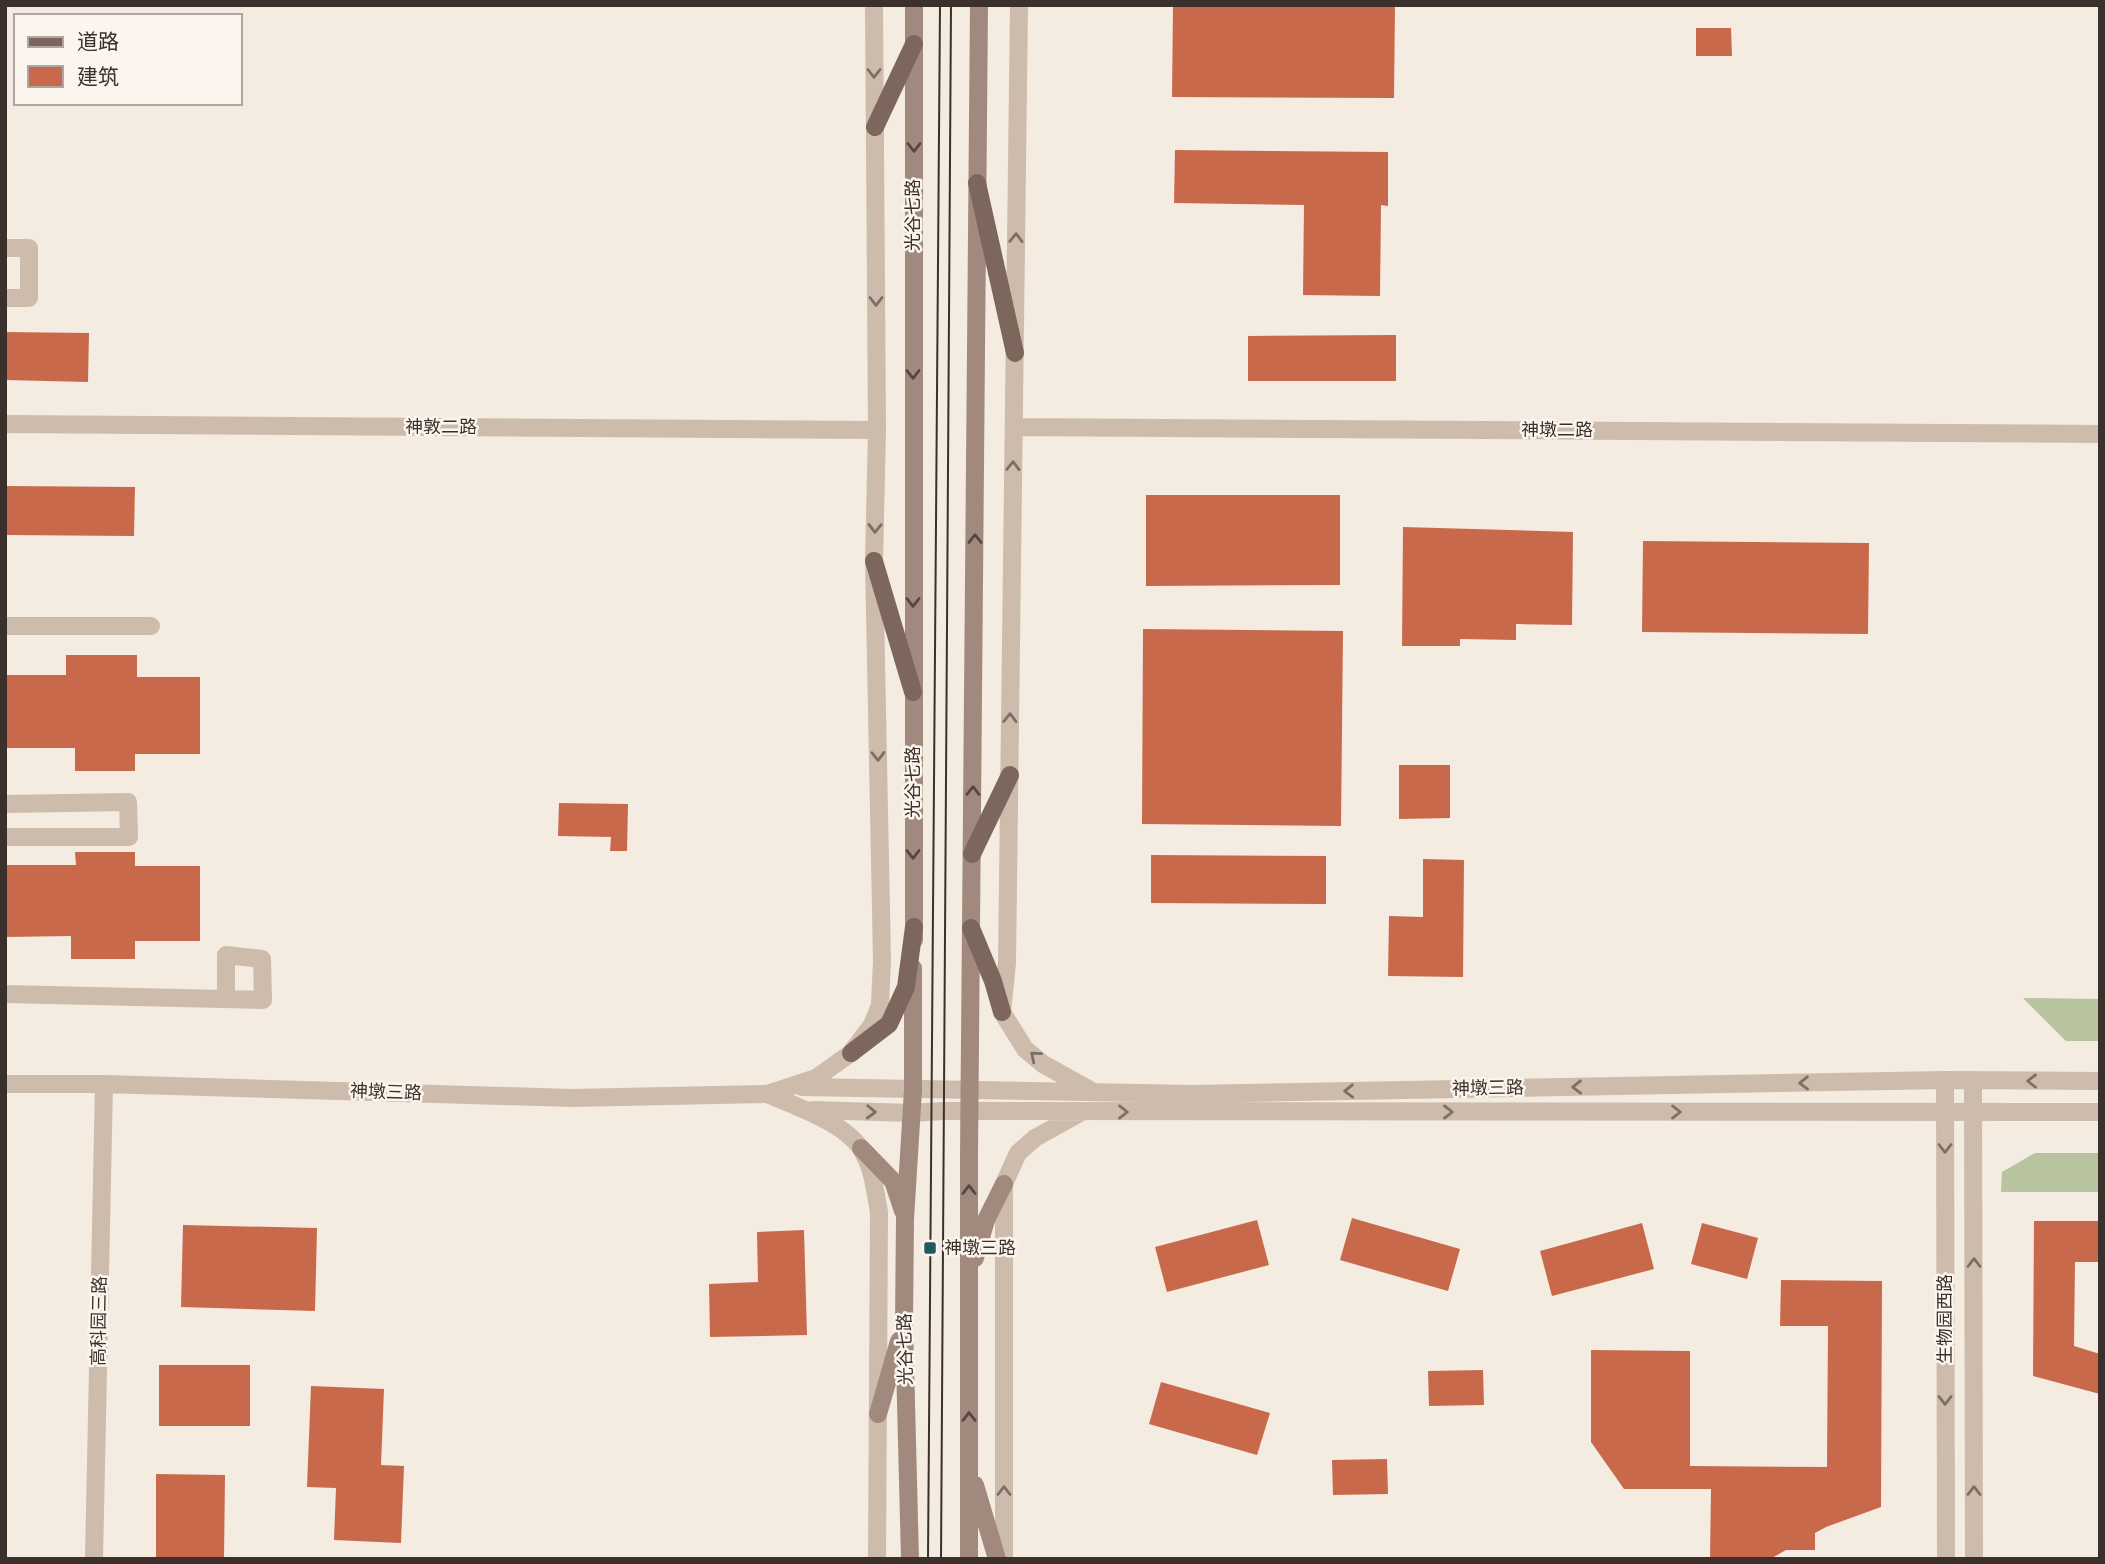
<svg xmlns="http://www.w3.org/2000/svg" width="2105" height="1564" font-family="Rubik,'Noto Sans SC',sans-serif">
<rect width="100%" height="100%" fill="#f4ebe1"/>
<path fill="#b8c4a0" d="M2023,998L2100,999V1041H2066Z
M2035,1153H2100V1192H2001L2002,1172Z"/>
<path fill="#c8694b" d="M1173,5H1395L1394,98L1172,97Z
M1696,28H1731L1732,56H1696Z
M1175,150L1388,152V206L1381,205L1380,296L1303,295L1304,205L1174,203Z
M5,332L89,333L88,382L5,380Z
M1396,335V381H1248V336Z
M6,486L135,487L134,536L6,535Z
M1146,495H1340V585L1146,586Z
M1403,527L1573,532L1572,625L1516,624V640L1460,639V646H1402Z
M1643,541L1869,543L1868,634L1642,632Z
M1143,629L1343,631L1341,826L1142,824Z
M66,655H137V677H200V754H135V771H75V748H5V675H66Z
M1399,765H1450V818L1399,819Z
M559,803L628,804L627,851H610L611,837L558,836Z
M75,852H135V866H200V941H135V959H71V936L5,937V865H76Z
M1151,855L1326,856V904L1151,903Z
M1423,859L1464,860L1463,977L1388,976L1389,916L1423,917Z
M1352,1218L1460,1249L1448,1291L1340,1260Z
M1257,1220L1269,1265L1167,1292L1155,1247Z
M2034,1221H2100V1262H2075L2074,1346L2100,1354V1394L2033,1376Z
M1642,1223L1654,1269L1552,1296L1540,1251Z
M1702,1223L1758,1238L1747,1279L1691,1264Z
M183,1225L317,1228L315,1311L181,1307Z
M804,1230L807,1335L710,1337L709,1284L758,1282L757,1232Z
M1781,1280L1882,1281L1881,1507L1826,1527L1815,1533V1550H1786L1770,1559H1710L1711,1489H1624L1591,1442V1350L1690,1351V1466L1827,1467L1828,1326H1780Z
M159,1365H250V1426H159Z
M1483,1370L1484,1405L1429,1406L1428,1371Z
M1161,1382L1270,1413L1257,1455L1149,1424Z
M311,1386L384,1389L381,1465L404,1466L401,1543L334,1540L336,1488L307,1487Z
M1387,1459L1388,1494L1333,1495L1332,1460Z
M156,1474L225,1475L224,1559H156Z"/>
<g fill="none" stroke-linecap="round" stroke-linejoin="round">
<path stroke="#cdbbac" stroke-width="18" d="M5,248H29V298H5
M5,626H151
M5,804L128,802L129,837H5
M5,994L263,1000L262,959L226,955V999"/>
<path stroke="#cdbbac" stroke-width="18" d="M874,5L877,430L874,561L882,960L880,1005L872,1025L851,1053L816,1078L767,1094C795,1106 845,1123 861,1149C873,1167 875,1191 879,1212L877,1559
M1019,5L1007,963L1002,1012L1025,1049L1043,1064L1090,1090
M5,424L877,430
M1014,427L2100,434
M1945,1080L1946,1559
M1973,1080L1974,1559
M5,1084H104L572,1098L767,1094
M802,1087L1193,1094L1945,1080L2100,1081
M813,1110L911,1113L944,1111L2100,1112
M94,1559L104,1084
M1004,1559V1184L1018,1153L1035,1138L1080,1113"/>
<path stroke="#a18a7d" stroke-width="18" d="M914,940V5
M861,1148L893,1181L903,1211
M975,1258L986,1220L1004,1184
M878,1414L899,1341
M975,1485L997,1559
M910,1559L904,1324L905,1219L913,1090V968
M969,1559V1156L979,5"/>
<path stroke="#7d675c" stroke-width="18" d="M875,127L914,44
M977,183L1015,353
M874,561L913,692
M972,854L1010,775
M971,928L993,981L1002,1012
M851,1053L889,1024L906,987L914,927"/>
<path stroke="#3b302b" stroke-width="2" d="M928,1559L940,5
M941,1559L951,5"/>
</g>
<defs><path id="oneway-chevron" d="M-2-3.5L2.5 0L-2 3.5" fill="none" stroke-width="1.6" stroke-linecap="round" stroke-linejoin="round" transform="scale(1.75)"/></defs>
<g stroke="#7d6f65">
<use href="#oneway-chevron" transform="translate(874 73) rotate(90)"/>
<use href="#oneway-chevron" transform="translate(1016 238) rotate(-89)"/>
<use href="#oneway-chevron" transform="translate(876 301) rotate(90)"/>
<use href="#oneway-chevron" transform="translate(1013 466) rotate(-89)"/>
<use href="#oneway-chevron" transform="translate(875 528) rotate(91)"/>
<use href="#oneway-chevron" transform="translate(1010 718) rotate(-89)"/>
<use href="#oneway-chevron" transform="translate(878 756) rotate(89)"/>
<use href="#oneway-chevron" transform="translate(1035 1056) rotate(-140)"/>
<use href="#oneway-chevron" transform="translate(2032 1081) rotate(-180)"/>
<use href="#oneway-chevron" transform="translate(1804 1083) rotate(179)"/>
<use href="#oneway-chevron" transform="translate(1577 1087) rotate(179)"/>
<use href="#oneway-chevron" transform="translate(1349 1091) rotate(179)"/>
<use href="#oneway-chevron" transform="translate(871 1112) rotate(2)"/>
<use href="#oneway-chevron" transform="translate(1123 1112)"/>
<use href="#oneway-chevron" transform="translate(1448 1112)"/>
<use href="#oneway-chevron" transform="translate(1676 1112)"/>
<use href="#oneway-chevron" transform="translate(1945 1148) rotate(90)"/>
<use href="#oneway-chevron" transform="translate(1974 1263) rotate(-90)"/>
<use href="#oneway-chevron" transform="translate(1945 1400) rotate(90)"/>
<use href="#oneway-chevron" transform="translate(1004 1491) rotate(-90)"/>
<use href="#oneway-chevron" transform="translate(1974 1491) rotate(-90)"/>
</g>
<g stroke="#544640">
<use href="#oneway-chevron" transform="translate(914 147) rotate(90)"/>
<use href="#oneway-chevron" transform="translate(913 374) rotate(90)"/>
<use href="#oneway-chevron" transform="translate(975 539) rotate(-90)"/>
<use href="#oneway-chevron" transform="translate(913 602) rotate(90)"/>
<use href="#oneway-chevron" transform="translate(973 791) rotate(-90)"/>
<use href="#oneway-chevron" transform="translate(913 854) rotate(90)"/>
<use href="#oneway-chevron" transform="translate(969 1190) rotate(-90)"/>
<use href="#oneway-chevron" transform="translate(969 1417) rotate(-90)"/>
</g>
<rect fill="#1f5a5e" stroke="#fbf5ee" stroke-width="2.5" x="923" y="1241" width="14" height="14" rx="3.5"/>
<g text-anchor="middle" dominant-baseline="central" stroke-width="5" stroke-linejoin="round" paint-order="stroke">
<g font-size="18" fill="#3b302b" stroke="#fbf5ee">
<text transform="translate(913 215) rotate(-90)">光谷七路</text>
<text x="441" y="427">神敦二路</text>
<text x="1557" y="430">神墩二路</text>
<text transform="translate(913 782) rotate(-90)">光谷七路</text>
<text transform="translate(1488 1088) rotate(-1)">神墩三路</text>
<text transform="translate(386 1092) rotate(2)">神墩三路</text>
<text transform="translate(1945 1319) rotate(-90)">生物园西路</text>
<text transform="translate(99 1321) rotate(-89)">高科园三路</text>
<text transform="translate(905 1349) rotate(-91)">光谷七路</text>
</g>
<g font-size="18" fill="#3b302b" stroke="#fbf5ee" text-anchor="start">
<text x="944" y="1248">神墩三路</text>
</g>
</g>
<rect width="2105" height="1564" fill="none" stroke="#3b302b" stroke-width="14"/>
<rect x="14" y="14" width="228" height="91" fill="#fbf5ee" stroke="#aea6a0" stroke-width="2"/>
<rect x="28" y="37" width="35" height="10" fill="#7d675c" stroke="#aea6a0" stroke-width="2"/>
<text x="77" y="49" font-size="21" fill="#3b302b">道路</text>
<rect x="28" y="66" width="35" height="21" fill="#c8694b" stroke="#aea6a0" stroke-width="2"/>
<text x="77" y="84" font-size="21" fill="#3b302b">建筑</text>
</svg>
